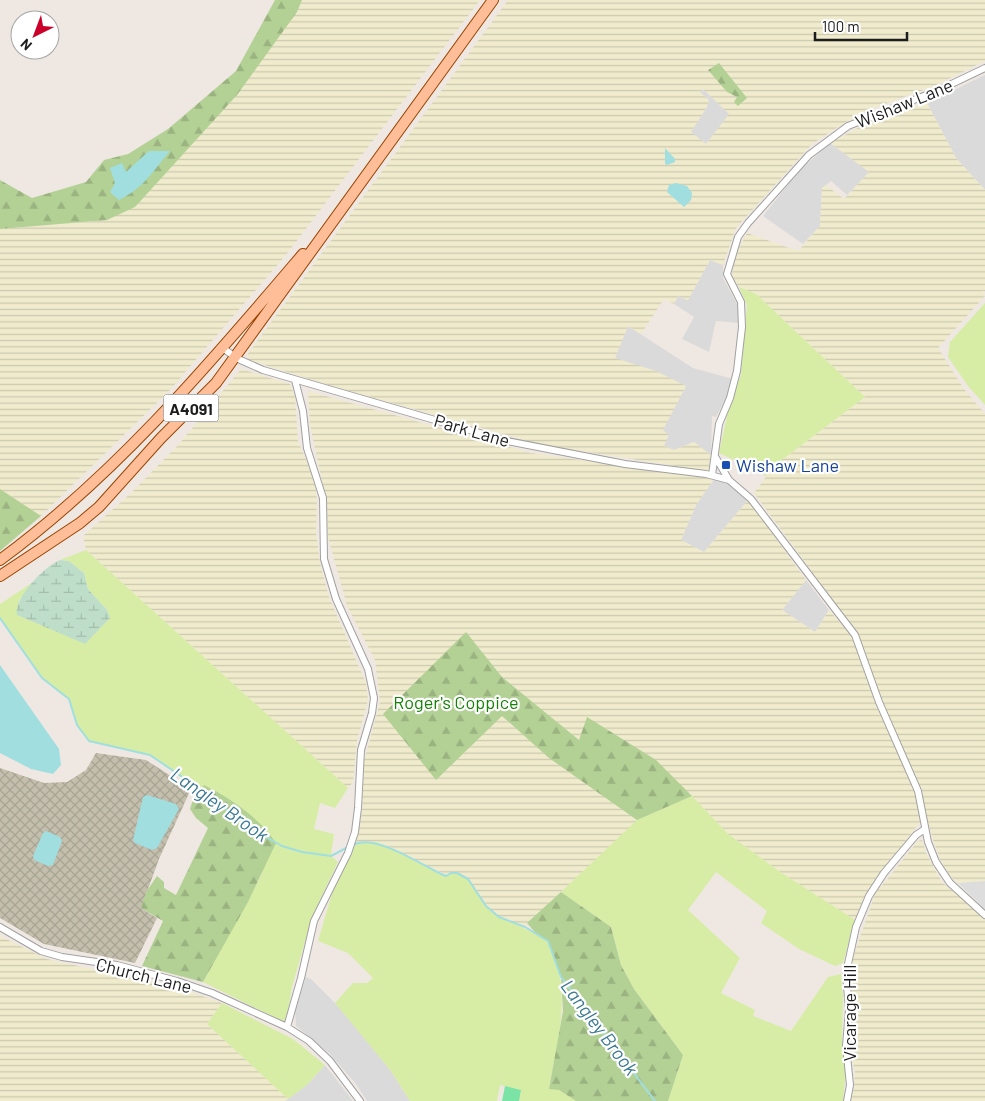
<svg xmlns="http://www.w3.org/2000/svg" width="985" height="1101" font-family="Barlow,sans-serif">
<defs>
<pattern id="construction-cross-hatch" width="8" height="8" patternUnits="userSpaceOnUse" patternTransform="scale(1.25)"><rect width="8" height="8" fill="#c4bfad"/><path d="M0 0l8 8M0 8l8-8" fill="none" stroke="#a8a494"/></pattern>
<pattern id="farmland-rules" width="6" height="5" patternUnits="userSpaceOnUse" patternTransform="scale(1.25)"><rect width="6" height="5" fill="#efebcc"/><path d="M0 2.5h6" fill="none" stroke="#ccc9af"/></pattern>
<pattern id="forest-firs" width="22" height="20" patternUnits="userSpaceOnUse" patternTransform="scale(1.25)"><rect width="22" height="20" fill="#b3d195"/><path d="M5 1l3.5 6h-7zM16 11l3.5 6h-7z" fill="#9ab380"/></pattern>
<pattern id="wetland-marsh" width="20" height="14" patternUnits="userSpaceOnUse" patternTransform="scale(1.25)"><rect width="20" height="14" fill="#bedec9"/><path d="M1 5h8M5 5V1M11 12h8M15 12V8" fill="none" stroke="#a3beac"/></pattern>
</defs>
<rect width="100%" height="100%" fill="#efe8e2"/>
<path fill="#dbdada" d="M985,75V190L956,158L927,103Z
M703,89L730,114L706,144L690,132L707,107L700,92Z
M830,143L870,172L847,195L831,181L822,188L820,226L803,244L763,216L799,171Z
M710,260L723,265V278L739,308L738,323L716,321L709,352L682,339L694,317L674,304L678,296L688,300Z
M628,326L693,368L733,379L728,395L716,417L712,416L711,455L694,442L674,450L664,446L662,430L686,386L615,358Z
M714,479L733,485L748,500L704,552L681,540L696,505Z
M806,580L829,610L815,632L782,610Z
M306,977L311,979L345,1013L391,1071L410,1101H367L356,1084L329,1053L296,1026L295,1011Z
M325,1065L353,1101H285L307,1085Z"/>
<path fill="url(#construction-cross-hatch)" d="M96,753L146,760L191,789L159,859L141,908L157,918L135,963L44,944L0,918V768L44,783L67,782L86,770Z"/>
<path fill="url(#farmland-rules)" fill-rule="evenodd" d="M302,0H480L286,255L169,391L41,516L0,489V229L107,220L297,12Z
M508,0H985V61L934,86L860,113L812,144L736,228L723,265L710,260L688,300L678,296L674,304L664,299L641,334L628,326L615,358L656,371L686,386L663,430L669,435L664,446L674,450L694,442L711,455L708,471L542,445L335,387L248,360L247,355ZM703,89L729,114L706,144L691,132L707,107L709,100L700,92Z
M927,103L956,158L985,190V292L982,290L985,296L938,348L964,389L985,414V881L958,883L951,877L941,862L933,840L917,779L884,708L857,633L754,493L775,465L865,397L756,294L739,287L732,276L734,257L747,233L798,251L820,226L822,188L826,185L844,199L869,172L830,143L867,123Z
M241,369L290,384L295,397L298,441L315,481L317,500L316,532L320,563L329,597L366,683L368,700L357,741L353,782L348,788L86,550L83,536L132,492L179,444Z
M308,391L531,453L714,479L696,505L681,540L704,552L748,500L806,580L782,610L815,632L829,610L849,633L860,650L876,703L913,783L921,821L879,876L855,920L780,872L728,834L692,796L567,886L525,927L499,917L486,906L476,889L377,842L356,843L362,813L364,761L380,702L375,660L347,606L328,537L327,504L310,425Z
M922,840L926,853L942,882L985,919V1101H850L854,1089L855,1071L849,1049L852,1001V960L875,894L918,841Z
M0,936L47,959L182,989L222,1003L207,1024L288,1099L285,1101H0Z"/>
<path fill="#d7eda5" d="M739,287L756,294L865,397L775,465L766,476L748,461L738,462L719,453L729,407L741,375L747,305Z
M985,303V405L968,386L948,357L950,342Z
M86,550L348,788L335,808L320,803L314,829L334,834L331,856L338,862L312,917L292,987L286,1023L203,982L261,876L270,834L204,785L200,789L150,755L89,741L77,725L69,699L42,678L0,618V604L35,581L19,600L17,615L85,643L110,618L107,610L88,589L84,573L69,561L60,560Z
M692,796L728,834L780,872L855,920L843,963L835,966L799,949L761,923L767,911L716,872L688,910L740,958L721,993L755,1010L753,1016L791,1031L828,977L841,974L843,997L842,1039L846,1068L843,1101H668L683,1055L634,989L621,965L611,927L561,892L637,820Z
M377,842L446,876C467,863 476,895 486,906C501,922 528,927 546,940C550,943 551,948 553,953C571,997 557,1043 549,1088L559,1090L576,1101H519L521,1090L500,1085L497,1101H410L391,1071L335,1003L353,983H367L373,978L348,953L318,941L333,890L356,843Z
M222,1003L293,1039L325,1065L307,1085L288,1099L207,1024Z"/>
<path fill="url(#forest-firs)" d="M275,0H302L297,12L237,95L135,207L107,220L0,229V180L32,198L86,182L104,160L128,154L168,129L236,71Z
M719,63L747,98L738,106L734,102L737,97L727,92L708,70Z
M0,489L41,516L0,551Z
M466,632L502,677L579,740L587,717L656,760L692,796L637,820L549,758L502,716L436,780L383,714Z
M204,785C230,798 259,817 276,843L248,902L203,982L142,966L163,921L141,908L146,892L157,876L164,882V888L176,895L208,828L196,818L190,809L194,796Z
M561,892L611,927L621,965L634,989L683,1055L668,1101H576L559,1090L549,1089L563,1011L561,977L548,941L538,936L527,923Z"/>
<path fill="url(#wetland-marsh)" d="M60,560L69,561L84,573L88,589L107,610L110,618L85,644L17,615C13,598 45,566 60,560Z"/>
<path fill="#7be3a5" d="M505,1086L521,1090L519,1101H502Z"/>
<path fill="#ddd" d="M985,881V909L958,883Z"/>
<path fill="#a0dee0" d="M665,148L675,159V162L667,165L665,164Z
M149,151H170C151,173 146,186 119,200L110,192L115,183L110,168L122,163L126,172Z
M676,183L687,186L692,193L691,200L684,207L667,192L669,185Z
M0,665L59,749L61,765L53,774L31,769L0,753Z
M147,795L176,804L179,809L157,848L152,850L135,843L133,840L143,797Z
M46,831L60,837L62,841L53,865L48,866L34,860L33,856L43,833Z"/>
<g fill="none" stroke-linecap="round" stroke-linejoin="round">
<path stroke="#a0dee0" stroke-width="2" d="M0,618L42,678L69,699L77,725L89,741L150,755L206,793L247,826L282,846L302,852L331,856L348,847
M353,845C374,833 420,864 441,874L446,876L451,873H457L468,879L486,906L499,917L525,927L548,941L561,977L655,1101"/>
<defs>
<path id="street" d="M223,348L236,358L263,370L507,441L625,464L706,474L729,480
M716,458L729,480L751,499L855,635L879,702L918,791L928,842L936,862L950,883L985,915
M712,475L719,424L730,398L737,371L742,327L741,302L727,274L738,237L748,223L809,155L848,126L939,90L985,68
M0,927L41,951L62,957L117,965L177,981L212,993L287,1027L309,1041L330,1061L360,1101
M287,1027L301,978L314,921L348,853L355,832L358,808L361,750L372,713L374,698L368,669L336,599L324,559L323,498L307,448L303,411L295,380
M847,1101L850,1085L846,1046L849,1010L846,973L856,927L869,896L884,873L916,835L925,829"/>
<path id="primary" d="M0,560C117,474 210,363 303,254
M0,576L80,523L99,507L161,438L216,383L493,0"/>
</defs>
<use href="#street" stroke="#a1a1a1" stroke-width="8"/>
<use href="#primary" stroke="#974500" stroke-width="12"/>
<use href="#street" stroke="#fff" stroke-width="6"/>
<use href="#primary" stroke="#ffbd98" stroke-width="10"/>
</g>
<rect fill="#1a4fb4" stroke="#fff" stroke-width="2" x="721" y="460" width="10" height="10" rx="2.5"/>
<g text-anchor="middle" dominant-baseline="central" stroke-width="4.5" stroke-linejoin="round" paint-order="stroke">
<rect fill="#fff" stroke="#616161" stroke-width="1" x="163.5" y="394.5" width="55" height="27" rx="4"/>
<g font-size="16" font-weight="bold" fill="#1d1d1d">
<text x="191" y="408">A4091</text>
</g>
<g font-size="18" fill="#1d1d1d" stroke="#fff">
<text transform="translate(904 103) rotate(-22)">Wishaw Lane</text>
<text transform="translate(472 430) rotate(16)">Park Lane</text>
<text transform="translate(144 975) rotate(14)">Church Lane</text>
<text transform="translate(849 1013) rotate(-90)">Vicarage Hill</text>
</g>
<g font-size="18" fill="#164399" stroke="#fff" text-anchor="start">
<text x="736" y="465">Wishaw Lane</text>
</g>
<g font-size="18" fill="#158205" stroke="#fff">
<text x="456" y="702">Roger's Coppice</text>
</g>
<g font-size="19" font-style="italic" fill="#3a7892" stroke="#fff">
<text transform="translate(220 804) rotate(35)">Langley Brook</text>
<text transform="translate(600 1027) rotate(53)">Langley Brook</text>
</g>
</g>
<g transform="translate(35 35) rotate(222)"><circle r="24" fill="#ffffff" stroke="#a5a5a5"/>
<path d="M0-4L9 19L0 12L-9 19Z" fill="#cb002a"/>
<text y="-8" font-size="14" font-weight="bold" text-anchor="middle" fill="#1d1d1d">N</text>
</g>
<path d="M815 32v8h92v-8" fill="none" stroke="#1d1d1d" stroke-width="2.5"/>
<text x="822" y="32" font-size="15" fill="#1d1d1d" stroke="#ffffff" stroke-width="4" paint-order="stroke">100 m</text>
</svg>
